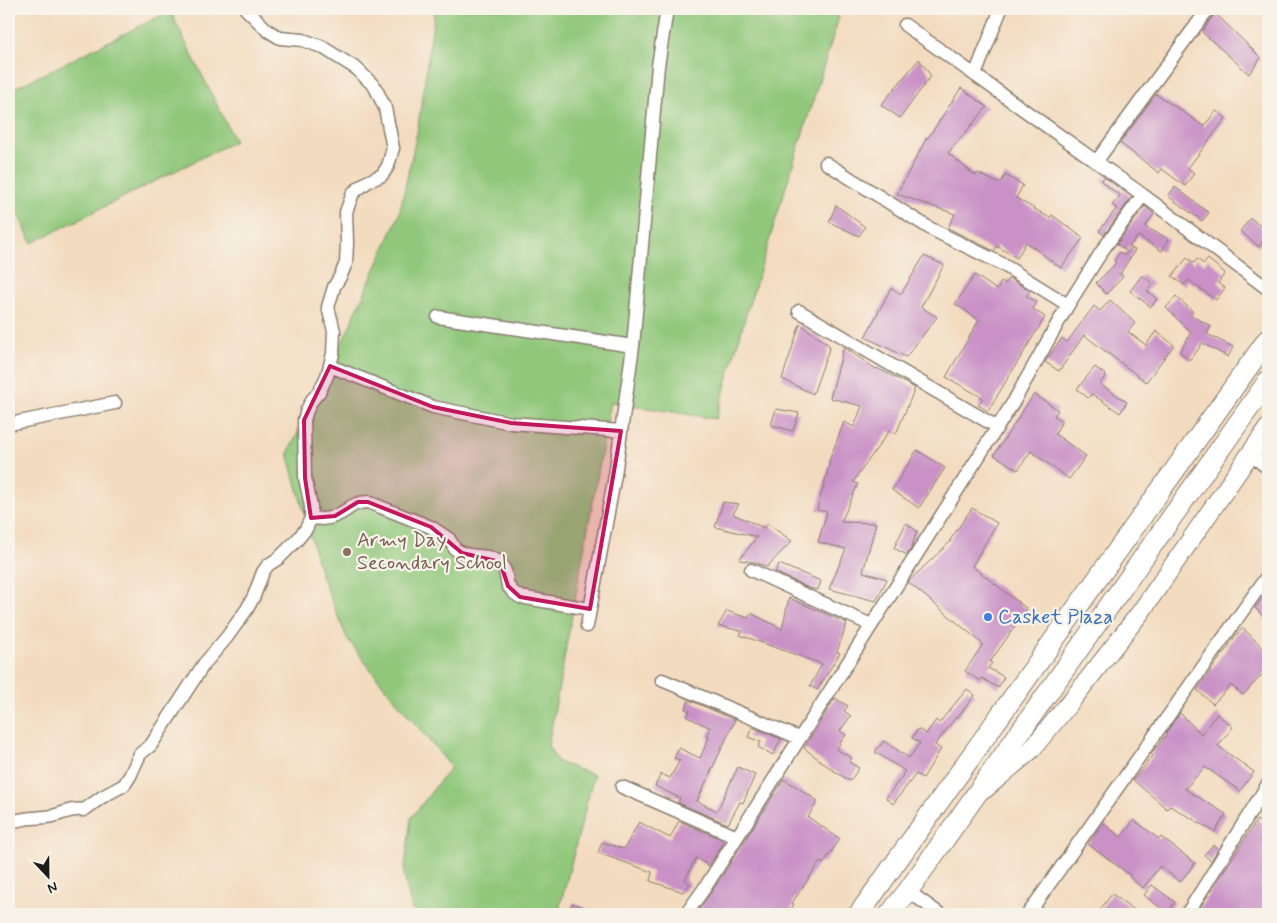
<svg xmlns="http://www.w3.org/2000/svg" width="1277" height="923" font-family="Mynerve,sans-serif">
<rect width="100%" height="100%" fill="#f7f3e8"/>
<filter id="ink" filterUnits="userSpaceOnUse"><feTurbulence type="fractalNoise" baseFrequency=".02" numOctaves="2"/><feDisplacementMap in="SourceGraphic" scale="10" xChannelSelector="R" yChannelSelector="G"/><feConvolveMatrix kernelMatrix="1 2 1 2 8 2 1 2 1" color-interpolation-filters="sRGB"/></filter>
<filter id="wash" filterUnits="userSpaceOnUse"><feTurbulence type="fractalNoise" baseFrequency=".0096" numOctaves="4" result="noise"/><feDisplacementMap in="SourceGraphic" scale="20" xChannelSelector="R" yChannelSelector="G"/><feGaussianBlur stdDeviation="1.12" result="paint"/><feColorMatrix in="noise" values="0 0 0 0 0 0 0 0 0 0 0 0 0 0 0 0 0 1.4 0 .05"/><feComposite in="paint" operator="in"/></filter>
<g filter="url(#wash)">
<rect width="100%" height="100%" fill="#f3dbbf"/>
<path fill="#90c77a" stroke="#56724b" d="M435,9H806L839,17L745,318L716,419L611,402L548,746L558,762L594,775L558,914H424L412,910L404,875L411,818L451,767L374,674L347,638L321,575L288,453L343,341L399,215L417,133Z
M170,11L235,141L32,243L9,197V91Z"/>
<g id="blocks">
<path fill="#c991c6" d="M1215,13L1261,58L1249,74L1202,32Z
M919,59L931,76L900,118L881,105Z
M961,88L987,107L948,153L976,176L977,173L1000,184L1005,175L1023,185L1016,198L1050,218L1052,215L1083,238L1061,268L1026,242L1017,258L997,246L994,251L948,228L955,214L897,194L927,137L928,138Z
M1156,94L1204,126L1216,111L1226,118L1188,168L1194,173L1185,186L1162,169L1159,173L1120,143Z
M1104,177L1132,197L1104,235L1099,231L1117,208L1112,205L1120,196L1101,181Z
M1175,187L1209,213L1202,221L1168,196Z
M836,205L865,227L859,236L829,222Z
M1145,206L1154,214L1145,227L1169,239L1162,251L1138,236L1126,251L1117,244Z
M1251,218L1268,233L1259,247L1240,231Z
M1132,248L1135,250L1120,274L1123,277L1106,294L1096,283L1116,263L1114,261L1120,252L1124,255Z
M924,256L944,265L921,307L937,317L906,357L865,337L891,288L901,294Z
M1187,258L1194,263L1197,259L1204,264L1208,259L1225,273L1218,283L1225,288L1216,300L1188,280L1184,285L1172,276Z
M975,275L997,290L1001,282L1005,284L1009,278L1030,291L1026,296L1037,302L1033,309L1045,317L988,411L978,405L983,398L946,377L979,320L955,304Z
M1142,275L1153,284L1147,291L1157,299L1151,307L1130,291Z
M1176,296L1193,312L1190,315L1211,326L1207,334L1233,347L1228,357L1202,343L1198,350L1189,360L1180,352L1191,332L1166,308Z
M1110,300L1135,323L1128,332L1146,345L1156,331L1174,345L1146,382L1084,335L1059,371L1045,362L1062,338L1067,342L1094,306L1100,311Z
M800,324L830,346L813,394L782,379Z
M844,347L876,369L877,368L915,388L896,434L889,431L853,482L858,484L841,522L876,523L863,572L887,579L876,601L829,589L846,549L818,542L827,512L817,510L830,462L829,461L844,422L854,427L862,406L830,398Z
M1095,367L1106,375L1100,384L1127,402L1120,413L1092,394L1088,398L1077,389Z
M1034,394L1058,410L1054,416L1062,421L1055,434L1086,456L1069,479L1031,451L1018,470L994,455Z
M776,409L799,413L793,431L771,425Z
M917,450L945,468L919,508L892,490Z
M723,502L739,504L733,514L764,528L768,524L792,541L767,567L754,562L739,560L757,537L715,527Z
M972,508L997,523L972,566L1027,609L990,662L992,663L988,668L1004,677L998,688L982,678L980,681L965,671L983,644L908,582L951,541L950,540Z
M906,523L917,531L911,549L907,555L894,548Z
M779,564L821,581L818,590L809,588L775,572Z
M1268,591V621L1255,608Z
M789,598L847,623L837,652L840,653L817,690L810,686L822,664L740,635L742,631L718,626L727,611L748,618L751,613L782,629Z
M1243,628L1268,653V670L1260,677L1243,695L1231,685L1213,704L1197,690L1222,655L1229,646V645L1236,635Z
M967,689L975,695L957,718L956,717L935,745L941,749L923,778L916,774L893,804L886,798L903,775H902L905,771L875,752L884,741L909,758L920,743L912,738L918,729L926,734L936,720L939,723Z
M835,698L848,706L844,711L851,716L840,731L846,735L836,749L852,758L849,762L859,768L850,781L834,771L804,748Z
M689,700L735,720L697,801L717,811L738,767L755,775L743,803L740,802L728,824L678,803L680,798L655,786L661,774L670,778L680,760L674,758L679,748L700,758L709,737L707,736L711,728L687,717L690,711L685,709Z
M1180,713L1201,734L1217,714L1233,727L1218,746L1254,772L1240,791L1205,767L1185,789L1226,814L1215,832L1170,806L1167,809L1133,780L1153,756L1151,754L1167,734L1166,733Z
M752,727L781,739L773,755L758,747L761,742L748,737Z
M784,779L818,801L808,817L840,839L823,864L820,862L792,903L794,904L788,914H696L713,890Z
M1134,820L1159,839L1161,837L1195,863L1180,882L1160,866L1143,888L1129,877L1130,875L1088,844L1103,823L1121,837Z
M1257,820L1268,828V914H1196Z
M679,821L721,839L724,842L709,866L696,858L685,880L690,884L683,892L650,881L652,873V872L598,853L602,842L624,849L639,822L670,838Z
M1213,845L1218,849L1211,861L1204,855Z
M1152,885L1175,902L1167,913L1144,895Z
M1112,894L1140,914H1097Z
M573,903L599,913V914H568Z"/>
</g>
</g>
<g filter="url(#ink)">
<use href="#blocks" fill-opacity="0" stroke="#887c6e" stroke-width="1"/>
<g fill="none" stroke-linecap="round" stroke-linejoin="round">
<defs>
<path id="minor" d="M905,25L1143,195L1268,289
M975,75L1001,9
M1096,162L1208,9
M826,163L931,229L1002,264L1068,305
M799,311L997,427
M438,317L633,346
M330,366L433,407L511,423L621,431
M9,424L115,403
M1250,454L1268,468
M311,518C320,519 327,520 335,516C349,511 351,502 368,502L431,527L449,539L455,549L462,553L469,555L488,557L500,562L505,571L508,586L513,592L520,597L590,609
M751,570L871,625
M587,626L615,475L633,346L658,66L667,9
M662,680L799,738
M622,787L737,837
M9,823C25,816 36,819 53,816C64,813 72,808 84,810L102,797L124,785L130,776L140,754L151,745L204,664L227,637L247,609L254,596L263,572L268,565L279,558L296,541L306,529L311,518V506L305,478L304,420L307,410L312,400L319,392L327,376L333,354L334,331L328,307L334,287L341,275L346,263L347,243L346,212L353,193L367,182L382,175L388,166L393,148L385,108L375,87L357,69L322,47L303,40L280,38L267,30L246,9
M908,891L940,914
M686,914L706,886L1014,401L1068,305L1104,248L1143,195
M1028,914L1268,575
M1187,914L1268,784"/>
<path id="secondary" d="M985,789L1031,750L1068,705L1140,613L1268,428"/>
<path id="trunk" d="M859,914L1268,339
M890,914L908,891L1268,381"/>
</defs>
<use href="#minor" stroke="#887c6e" stroke-width="15"/>
<use href="#secondary" stroke="#887c6e" stroke-width="20"/>
<use href="#trunk" stroke="#887c6e" stroke-width="22"/>
<use href="#minor" stroke="#fff" stroke-width="12"/>
<use href="#secondary" stroke="#fff" stroke-width="18"/>
<use href="#trunk" stroke="#fff" stroke-width="20"/>
</g>
</g>
<path fill="#c2185b" fill-opacity="0.2" stroke="#c2185b" stroke-width="4" stroke-linejoin="round" d="M330,366L433,407L511,423L621,431L590,609L520,597L508,586L500,562L462,553L431,527L368,502H358L335,516L311,518L305,478L304,420Z"/>
<circle fill="#8d6e63" stroke="#f7f3e8" stroke-width="2" cx="347" cy="552" r="5"/>
<circle fill="#3f7fe0" stroke="#f7f3e8" stroke-width="2" cx="988" cy="617" r="5"/>
<g text-anchor="middle" dominant-baseline="central" stroke-width="4.5" stroke-linejoin="round" paint-order="stroke">
<g font-size="20" fill="#785e54" stroke="#f7f3e8" text-anchor="start">
<text x="357" y="540">Army Day<tspan x="357" dy="23">Secondary School</tspan></text>
</g>
<g font-size="20" fill="#366cbe" stroke="#f7f3e8" text-anchor="start">
<text x="998" y="617">Casket Plaza</text>
</g>
</g>
<rect width="1277" height="923" fill="none" stroke="#f7f3e8" stroke-width="30"/>
<g transform="translate(48 876) rotate(158)" stroke="#f7f3e8" stroke-width="4" paint-order="stroke">
<path d="M0-4L9 19L0 12L-9 19Z" fill="#1c1c1c"/>
<text y="-8" font-size="14" font-weight="bold" text-anchor="middle" fill="#1c1c1c">N</text>
</g>
</svg>
